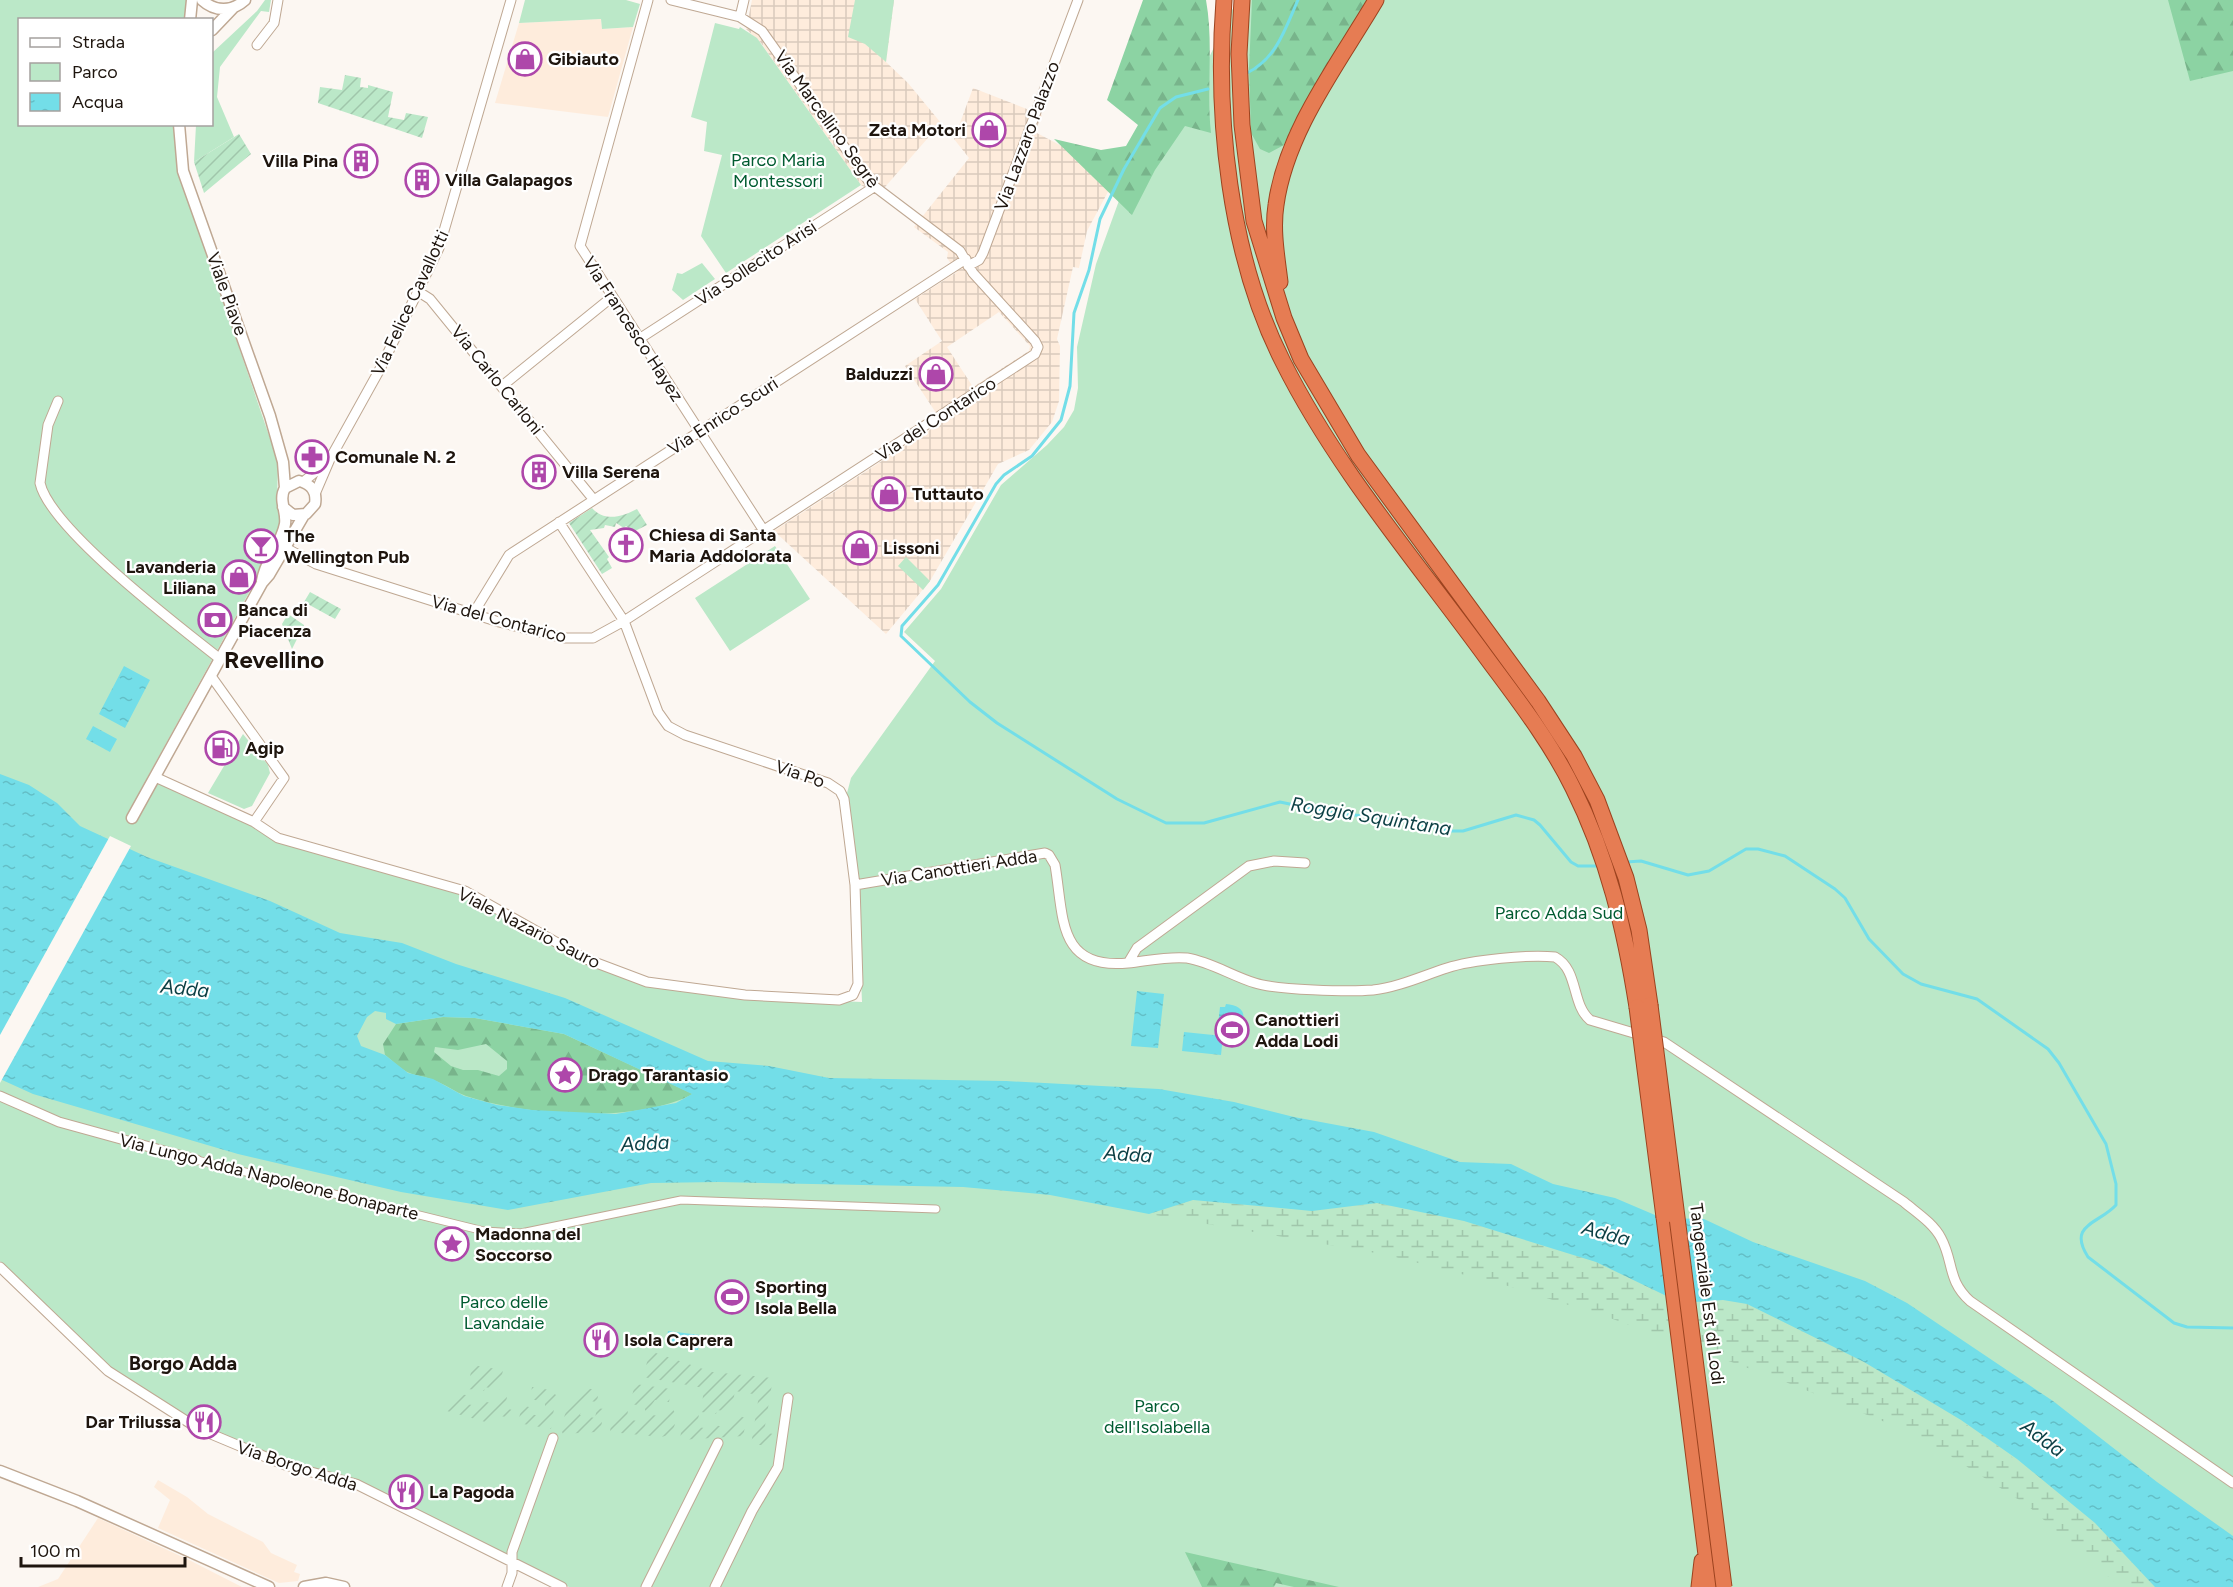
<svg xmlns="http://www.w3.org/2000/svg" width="2233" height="1587" font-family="Figtree,sans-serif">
<defs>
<pattern id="industrial-grid" width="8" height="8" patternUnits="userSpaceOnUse" patternTransform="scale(1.5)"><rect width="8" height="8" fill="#feecdc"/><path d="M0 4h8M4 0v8" fill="none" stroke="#d9cabc"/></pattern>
<pattern id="forest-firs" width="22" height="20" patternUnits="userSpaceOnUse" patternTransform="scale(1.5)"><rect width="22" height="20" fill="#8cd3a3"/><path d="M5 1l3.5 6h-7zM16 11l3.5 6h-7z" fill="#78b48b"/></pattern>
<pattern id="wetland-marsh" width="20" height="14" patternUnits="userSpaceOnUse" patternTransform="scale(1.5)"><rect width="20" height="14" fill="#bbe8c8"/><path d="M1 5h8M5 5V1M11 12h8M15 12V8" fill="none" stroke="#a0c6ab"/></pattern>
<pattern id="garden-furrows" width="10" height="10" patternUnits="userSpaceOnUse" patternTransform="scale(1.5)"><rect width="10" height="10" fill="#bbe8c8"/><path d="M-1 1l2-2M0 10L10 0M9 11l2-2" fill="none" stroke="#a0c6ab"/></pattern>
<pattern id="water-ripples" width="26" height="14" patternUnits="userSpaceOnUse" patternTransform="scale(1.5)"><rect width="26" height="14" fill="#73dee8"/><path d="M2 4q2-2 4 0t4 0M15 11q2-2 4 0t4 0" fill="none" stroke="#63bec6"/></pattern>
</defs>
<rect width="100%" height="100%" fill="#fcf7f2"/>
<path fill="#feecdc" d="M601,19L602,29L633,27L608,117L495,103L519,23Z
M158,1480L187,1497L208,1514L263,1542L271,1553L297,1565L294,1572L300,1574L298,1581L279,1583L158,1528L170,1500L154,1487Z
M98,1518L189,1560L242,1587H38L58,1579Z"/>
<path fill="url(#industrial-grid)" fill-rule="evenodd" d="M752,0H894L886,62L908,83L941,123L878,195L861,185L761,43L746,29Z
M973,88L1042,115L1035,132L1117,175L1087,231L1079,268L1073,267L1057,339L1060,346L1059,401L1052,422L1029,450L998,464L930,581L886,634L774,531L942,422L905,366L942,341L915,299L957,272L947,258L948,252L914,227L969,158L954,139ZM999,312L1030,346L1029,351L973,387L947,347Z"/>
<path fill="#bbe8c8" d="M0,0H189L187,19L20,20V124L176,125L180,174L278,462L277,502L282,513L279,538L147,778L246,823L277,841L464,894L625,978L659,988L744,997L862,1002L857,885L847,793L851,778L935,661L904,632L941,589L1001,485L1047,445L1064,427L1074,410L1078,388L1077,347L1096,264L1129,173L1202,72L1237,0H2233V1587H569L360,1482L286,1463L195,1424L111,1370L54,1318L0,1261Z
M265,0H271L269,12L261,11L220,67L217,97L234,137L194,162L196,125L212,124V53L257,11Z
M525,0H626L640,4L633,27L602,29L601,19L519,23Z
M855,0H894L886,62L865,44L848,37Z
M715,23L739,29L740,27L757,38L861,185L726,273L701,236L722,155L704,151L707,122L691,117Z
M702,263L715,279L683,300L672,290L677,273L682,274Z
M775,546L810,599L730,651L695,598Z
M906,557L930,581L923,590L898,566Z
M243,734L268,765L270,773L252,806L244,809L208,793Z"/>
<path fill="url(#forest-firs)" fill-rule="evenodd" d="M1143,0H1206C1214,44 1206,89 1211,133L1185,126L1155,170L1132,215L1054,139L1101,150L1126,146L1138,125L1107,100Z
M1252,0H1367L1305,102L1284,145L1269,153L1260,149L1251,133L1249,69Z
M2168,0H2233V71L2190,81Z
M443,1017L475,1018L564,1034L693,1094C636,1124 526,1116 466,1096C455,1092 445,1084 433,1080C425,1076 415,1076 407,1072C399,1068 392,1060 385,1055L383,1044L396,1024ZM486,1044L507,1061V1069L499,1076L478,1070H463L451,1066L434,1052L435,1047L458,1050Z
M1185,1552L1339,1587H1294L1276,1583L1274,1587H1202Z"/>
<path fill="url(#wetland-marsh)" d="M1193,1200L1312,1211L1377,1203L1464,1221L1596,1262L1623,1275L1703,1303L1723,1300L1747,1304L1767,1312L1864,1362L1988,1438L2095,1523L2155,1587H2120L2027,1505L1917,1435L1778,1379L1610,1318L1508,1286L1387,1255L1149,1214Z"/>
<path fill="url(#garden-furrows)" d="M345,75L361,78L360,87L368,88V85L393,92L388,117L404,120L406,113L428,117L422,138L318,103L320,87L342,90Z
M239,134L251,154L204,193L194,162Z
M592,508C604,522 622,517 637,509L647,525L633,532L626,526L624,528L616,523L615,527L605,525L604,528L590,530L609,557L607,559L612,568L602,574L569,523Z
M310,592L341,609L335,619L304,602Z
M288,614L304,625L292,649L282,624Z
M650,1351L712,1372L773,1378L764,1432L773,1434L771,1445H751L759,1395L735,1391L731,1412L717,1410L716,1414L701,1412L704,1388L643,1377Z
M472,1365L503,1370L499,1390L485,1387L484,1391L468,1389Z
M635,1384L671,1389L669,1402L655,1400L651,1406L652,1415L667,1417L670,1405C678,1413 677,1427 669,1435L661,1437L610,1432L611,1422L617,1420L618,1409L628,1410L627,1419L642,1422L646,1413L644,1406L630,1404Z
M532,1387L550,1390L556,1395L551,1429L518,1423L522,1405L529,1407L528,1414L542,1416L545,1412V1402L530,1399Z
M583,1388L599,1390L597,1402L583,1400L580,1415L595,1418L597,1408L604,1409L601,1428L596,1432L563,1434L561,1430C564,1416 570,1394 583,1388Z
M458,1394L466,1395L465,1404L480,1406L481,1401L497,1404L498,1395L507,1397L505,1408L512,1410L511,1418L495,1415L489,1423L447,1411L449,1403L456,1402Z
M689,1413L699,1414L697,1427L712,1429L714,1425L730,1428L732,1415L747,1418L743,1436L680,1440L682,1424L687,1425Z"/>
<path fill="url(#water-ripples)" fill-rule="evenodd" d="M124,666L150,680L125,728L99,714Z
M93,726L117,739L110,752L86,739Z
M0,774L29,785L57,803L80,826L147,857L270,901L340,933L402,943L456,964L565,998L708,1061L769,1066L829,1078L1006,1081L1159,1089L1234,1102L1294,1117L1374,1132L1460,1162L1511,1164L1553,1184L1615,1198L1662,1218L1704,1219L1753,1242L1865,1281L1907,1303L2053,1401L2157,1482L2233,1536V1587H2155L2095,1523L2017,1459L1961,1420L1864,1362L1747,1304L1723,1300L1681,1303L1596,1262L1464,1221L1377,1203L1312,1211L1193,1200L1149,1214L1050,1195L963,1187L718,1182L651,1183L508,1210L401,1192L238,1154L33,1094L0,1079ZM375,1011L386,1013V1019L396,1024L443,1017L475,1018L564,1034L692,1094L676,1103L616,1114L532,1110L497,1105L464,1096L433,1079L408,1073L385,1055L361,1046L357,1036L367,1017Z
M1137,991L1164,994L1158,1048L1131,1046Z
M1226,1004C1240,1005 1248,1012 1241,1026L1232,1029L1218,1025L1220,1007H1225Z
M1184,1032L1223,1036L1221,1055L1182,1051Z
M668,1331L700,1335L698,1350L666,1345Z"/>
<path fill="#fcf7f2" d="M110,836L131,846L0,1083V1035Z"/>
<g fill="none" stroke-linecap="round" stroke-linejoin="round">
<path stroke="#73dee8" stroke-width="3" d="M1247,73C1277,58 1285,29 1298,0
M1208,89L1176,97L1160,108L1124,169L1100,219L1089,270L1074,313L1070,386L1061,420L1032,456L1004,475L996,484L938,585L902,626L901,636L970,702L997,723L1117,799L1166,823H1204L1280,802L1333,813L1397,819L1449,831H1463L1516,815L1534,820L1540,825L1571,862L1578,866H1598
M1626,862L1641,861L1688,875L1709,871L1746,849H1758L1785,856L1835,889L1845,898L1869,939L1903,974L1921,984L1977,999L2048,1049L2059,1063L2106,1144L2116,1184V1205C2099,1224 2067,1224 2088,1257L2174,1323L2187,1327L2233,1328"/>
<defs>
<path id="pedestrian" d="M197,1160L484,1231L521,1233L681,1200L936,1209"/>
<path id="minor" d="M648,0L580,246L764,531
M740,17L744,0
M257,45L274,23L278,0
M968,266L979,260L983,253L1078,0
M419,292L430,299L594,500
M639,339L874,187
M502,386L612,297
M58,401L48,425L40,483C50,529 180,627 220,659
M303,482L329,461
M315,494L330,459L380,369L439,248L511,0
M280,545L316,564L499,622L564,638H593L624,621L1035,354L1038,347L1035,341L973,273L960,251L870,183L762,31L740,17L671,0
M473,614L509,555L966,259
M211,676L284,778L254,822
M155,777L254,822L278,838L465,891L586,959L647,982L745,995L839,1000L853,995L858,984L855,885L844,799L840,791L828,783L685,735L668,726L658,712L624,621L559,522
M855,885L1045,853L1049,855L1055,865C1064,917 1057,970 1128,963C1147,961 1168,956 1187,958C1211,962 1232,976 1255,983C1277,990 1349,992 1373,990C1399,987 1422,976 1447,968C1471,960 1530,954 1555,957C1579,970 1571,1004 1590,1020L1664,1042L1904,1202C1917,1213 1933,1223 1941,1238C1954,1262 1947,1280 1970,1301L2233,1483
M1128,963L1137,948L1249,866L1274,861L1305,863
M0,1096L59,1122L197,1160
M0,1267L108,1371L199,1429L285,1465L356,1484L562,1587
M507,1587L512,1573V1552L553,1438
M646,1587L718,1443
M715,1587L752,1511L778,1467L788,1398"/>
<path id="tertiary" d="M202,0C215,12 232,12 245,0
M190,20L192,0
M212,30L233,8
M179,124L183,171L270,416L283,462L285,488
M262,581C265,560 281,545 285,524C287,511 278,500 285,488L299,481C312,484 317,492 315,504L306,514L293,515L283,507
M132,818L262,583L269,575L304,515
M0,1471L77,1501L269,1587
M304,1587L326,1583L344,1587"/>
<path id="trunk" d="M1224,0C1215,116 1229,256 1283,362C1336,468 1416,561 1486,657C1517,699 1550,741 1573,788C1608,858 1625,930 1637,1007
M1242,0L1239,54L1242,125L1254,221L1284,318L1301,359L1358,455L1538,701L1574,756L1597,800L1626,878L1639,930L1650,1005
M1280,282C1277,257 1272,230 1276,205C1286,131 1339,63 1376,0
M1664,1217L1710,1587
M1699,1587L1702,1561"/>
</defs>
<use href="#pedestrian" stroke="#bfa893" stroke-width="9"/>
<use href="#minor" stroke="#bfa893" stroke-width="11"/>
<use href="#tertiary" stroke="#bfa893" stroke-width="13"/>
<use href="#trunk" stroke="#9c431f" stroke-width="17"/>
<use href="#pedestrian" stroke="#fff" stroke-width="7"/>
<use href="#minor" stroke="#fff" stroke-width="9"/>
<use href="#tertiary" stroke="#fff" stroke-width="10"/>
<use href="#trunk" stroke="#e67c53" stroke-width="15"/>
<defs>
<path id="trunk-bridge" d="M1650,1005L1724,1587
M1637,1007L1664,1217"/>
</defs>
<use href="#trunk-bridge" stroke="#9c431f" stroke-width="17" stroke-linecap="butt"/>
<use href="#trunk-bridge" stroke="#e67c53" stroke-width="15"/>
</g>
<defs>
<symbol id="shop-ring" viewBox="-11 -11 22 22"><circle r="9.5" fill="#fff" stroke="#ae47aa" stroke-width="1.5"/><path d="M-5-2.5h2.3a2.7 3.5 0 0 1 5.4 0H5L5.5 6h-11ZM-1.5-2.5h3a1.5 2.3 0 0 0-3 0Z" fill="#ae47aa"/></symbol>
<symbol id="building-ring" viewBox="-11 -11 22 22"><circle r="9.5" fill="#fff" stroke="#ae47aa" stroke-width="1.5"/><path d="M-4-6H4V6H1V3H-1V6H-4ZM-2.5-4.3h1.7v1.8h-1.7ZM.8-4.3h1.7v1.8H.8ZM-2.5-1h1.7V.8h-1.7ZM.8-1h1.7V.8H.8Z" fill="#ae47aa"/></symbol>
<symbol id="pharmacy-ring" viewBox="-11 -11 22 22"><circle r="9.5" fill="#fff" stroke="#ae47aa" stroke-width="1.5"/><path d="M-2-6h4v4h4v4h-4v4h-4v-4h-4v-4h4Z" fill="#ae47aa"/></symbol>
<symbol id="church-ring" viewBox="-11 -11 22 22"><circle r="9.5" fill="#fff" stroke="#ae47aa" stroke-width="1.5"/><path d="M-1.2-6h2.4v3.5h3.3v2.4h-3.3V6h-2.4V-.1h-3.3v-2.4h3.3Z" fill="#ae47aa"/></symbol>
<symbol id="bar-ring" viewBox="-11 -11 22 22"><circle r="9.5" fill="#fff" stroke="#ae47aa" stroke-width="1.5"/><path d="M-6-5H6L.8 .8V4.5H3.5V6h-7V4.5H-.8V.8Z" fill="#ae47aa"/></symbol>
<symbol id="bank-ring" viewBox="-11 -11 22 22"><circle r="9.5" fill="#fff" stroke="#ae47aa" stroke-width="1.5"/><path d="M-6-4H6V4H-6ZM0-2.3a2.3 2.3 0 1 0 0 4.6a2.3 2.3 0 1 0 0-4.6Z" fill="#ae47aa"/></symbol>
<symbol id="fuel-ring" viewBox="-11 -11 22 22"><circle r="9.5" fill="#fff" stroke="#ae47aa" stroke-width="1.5"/><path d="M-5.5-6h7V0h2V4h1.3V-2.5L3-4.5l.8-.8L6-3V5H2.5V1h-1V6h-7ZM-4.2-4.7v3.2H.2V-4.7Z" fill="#ae47aa"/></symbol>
<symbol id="stadium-ring" viewBox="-11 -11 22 22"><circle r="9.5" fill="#fff" stroke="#ae47aa" stroke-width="1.5"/><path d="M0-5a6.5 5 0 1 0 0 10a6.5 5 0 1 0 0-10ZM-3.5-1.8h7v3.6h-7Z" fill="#ae47aa"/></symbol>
<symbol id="sight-ring" viewBox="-11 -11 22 22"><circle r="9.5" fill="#fff" stroke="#ae47aa" stroke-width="1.5"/><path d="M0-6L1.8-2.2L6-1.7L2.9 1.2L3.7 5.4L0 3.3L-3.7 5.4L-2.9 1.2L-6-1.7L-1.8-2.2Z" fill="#ae47aa"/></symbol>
<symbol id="restaurant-ring" viewBox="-11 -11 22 22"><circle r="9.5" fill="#fff" stroke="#ae47aa" stroke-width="1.5"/><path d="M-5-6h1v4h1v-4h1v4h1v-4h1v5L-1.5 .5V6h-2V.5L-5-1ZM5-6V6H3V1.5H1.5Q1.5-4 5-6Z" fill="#ae47aa"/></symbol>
</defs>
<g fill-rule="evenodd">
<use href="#shop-ring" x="506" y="40" width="38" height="38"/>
<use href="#shop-ring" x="970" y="111" width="38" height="38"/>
<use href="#building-ring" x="342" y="142" width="38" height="38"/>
<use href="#building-ring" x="403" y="161" width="38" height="38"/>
<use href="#shop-ring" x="917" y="355" width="38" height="38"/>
<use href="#pharmacy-ring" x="293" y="438" width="38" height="38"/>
<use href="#building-ring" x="520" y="453" width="38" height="38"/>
<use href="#shop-ring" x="870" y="475" width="38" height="38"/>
<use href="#church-ring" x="607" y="526" width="38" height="38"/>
<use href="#bar-ring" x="242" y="527" width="38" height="38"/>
<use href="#shop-ring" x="841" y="529" width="38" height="38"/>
<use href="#shop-ring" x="220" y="558" width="38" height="38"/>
<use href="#bank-ring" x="196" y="601" width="38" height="38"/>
<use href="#fuel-ring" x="203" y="729" width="38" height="38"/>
<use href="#stadium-ring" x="1213" y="1011" width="38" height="38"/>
<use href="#sight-ring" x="546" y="1056" width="38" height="38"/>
<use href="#sight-ring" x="433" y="1225" width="38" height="38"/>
<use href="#stadium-ring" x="713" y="1278" width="38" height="38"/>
<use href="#restaurant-ring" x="582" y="1321" width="38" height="38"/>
<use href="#restaurant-ring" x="185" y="1403" width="38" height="38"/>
<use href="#restaurant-ring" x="387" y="1473" width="38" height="38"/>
</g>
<g text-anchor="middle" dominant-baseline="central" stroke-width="4.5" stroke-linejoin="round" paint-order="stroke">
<g font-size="18" font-weight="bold" fill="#1e150e" stroke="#fff" text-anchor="start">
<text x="548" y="59">Gibiauto</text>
<text x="966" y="130" text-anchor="end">Zeta Motori</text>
<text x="338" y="161" text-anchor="end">Villa Pina</text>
<text x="445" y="180">Villa Galapagos</text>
<text x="913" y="374" text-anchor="end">Balduzzi</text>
<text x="335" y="457">Comunale N. 2</text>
<text x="562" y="472">Villa Serena</text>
<text x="912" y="494">Tuttauto</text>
<text x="649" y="535">Chiesa di Santa<tspan x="649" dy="21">Maria Addolorata</tspan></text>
<text x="284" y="536">The<tspan x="284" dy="21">Wellington Pub</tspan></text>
<text x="883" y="548">Lissoni</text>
<text x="216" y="567" text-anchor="end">Lavanderia<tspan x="216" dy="21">Liliana</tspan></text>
<text x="238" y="610">Banca di<tspan x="238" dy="21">Piacenza</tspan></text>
<text x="245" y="748">Agip</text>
<text x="1255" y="1020">Canottieri<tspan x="1255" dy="21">Adda Lodi</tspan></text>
<text x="588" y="1075">Drago Tarantasio</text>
<text x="475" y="1234">Madonna del<tspan x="475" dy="21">Soccorso</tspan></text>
<text x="755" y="1287">Sporting<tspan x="755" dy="21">Isola Bella</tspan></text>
<text x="624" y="1340">Isola Caprera</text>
<text x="181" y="1422" text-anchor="end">Dar Trilussa</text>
<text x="429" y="1492">La Pagoda</text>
</g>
<g font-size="18" fill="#1e150e" stroke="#fff">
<text transform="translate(827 119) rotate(54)">Via Marcellino Segrè</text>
<text transform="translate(1027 136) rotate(-70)">Via Lazzaro Palazzo</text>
<text transform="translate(756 263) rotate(-33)">Via Sollecito Arisi</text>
<text transform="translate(227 294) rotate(70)">Viale Piave</text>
<text transform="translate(410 303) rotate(-65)">Via Felice Cavallotti</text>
<text transform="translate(633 329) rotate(57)">Via Francesco Hayez</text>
<text transform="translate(497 380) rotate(51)">Via Carlo Carloni</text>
<text transform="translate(723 416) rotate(-33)">Via Enrico Scuri</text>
<text transform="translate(936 419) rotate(-33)">Via del Contarico</text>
<text transform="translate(499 619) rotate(15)">Via del Contarico</text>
<text transform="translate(800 774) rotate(19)">Via Po</text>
<text transform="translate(959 868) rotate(-9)">Via Canottieri Adda</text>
<text transform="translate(529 928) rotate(27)">Viale Nazario Sauro</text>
<text transform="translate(269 1177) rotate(14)">Via Lungo Adda Napoleone Bonaparte</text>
<text transform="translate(1707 1294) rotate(83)">Tangenziale Est di Lodi</text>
<text transform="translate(297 1466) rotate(18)">Via Borgo Adda</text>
</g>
<g font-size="18" fill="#005b30" stroke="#fff">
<text x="778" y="160">Parco Maria<tspan x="778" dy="21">Montessori</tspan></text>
<text x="1559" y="913">Parco Adda Sud</text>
<text x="504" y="1302">Parco delle<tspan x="504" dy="21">Lavandaie</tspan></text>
<text x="1157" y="1406">Parco<tspan x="1157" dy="21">dell'Isolabella</tspan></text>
</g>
<g font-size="20" font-style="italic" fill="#0c3f44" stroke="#fff">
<text transform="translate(1371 816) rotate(9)">Roggia Squintana</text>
<text transform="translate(185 988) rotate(6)">Adda</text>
<text transform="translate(645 1143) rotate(-3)">Adda</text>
<text transform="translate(1128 1154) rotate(4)">Adda</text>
<text transform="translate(1606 1233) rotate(15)">Adda</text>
<text transform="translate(2043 1438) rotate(36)">Adda</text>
</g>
<g font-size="20" font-weight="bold" fill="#1e150e" stroke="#fff">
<text x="183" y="1363">Borgo Adda</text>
</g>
<g font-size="24" font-weight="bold" fill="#1e150e" stroke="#fff">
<text x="274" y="659">Revellino</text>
</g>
</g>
<rect x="18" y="18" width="195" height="108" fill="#ffffff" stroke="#a5a19f" stroke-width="1.5"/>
<rect x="30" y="38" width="30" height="9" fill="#ffffff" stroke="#a5a19f" stroke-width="1.5"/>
<text x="72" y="48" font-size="18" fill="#1e150e">Strada</text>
<rect x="30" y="63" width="30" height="18" fill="#bbe8c8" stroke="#a5a19f" stroke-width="1.5"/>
<text x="72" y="78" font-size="18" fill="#1e150e">Parco</text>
<rect x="30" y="93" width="30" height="18" fill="url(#water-ripples)" stroke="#a5a19f" stroke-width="1.5"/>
<text x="72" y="108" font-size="18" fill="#1e150e">Acqua</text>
<path d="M21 1557v9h164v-9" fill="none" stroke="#1e150e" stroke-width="3"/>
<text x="30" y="1557" font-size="18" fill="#1e150e" stroke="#ffffff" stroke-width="4.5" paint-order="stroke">100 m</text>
</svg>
